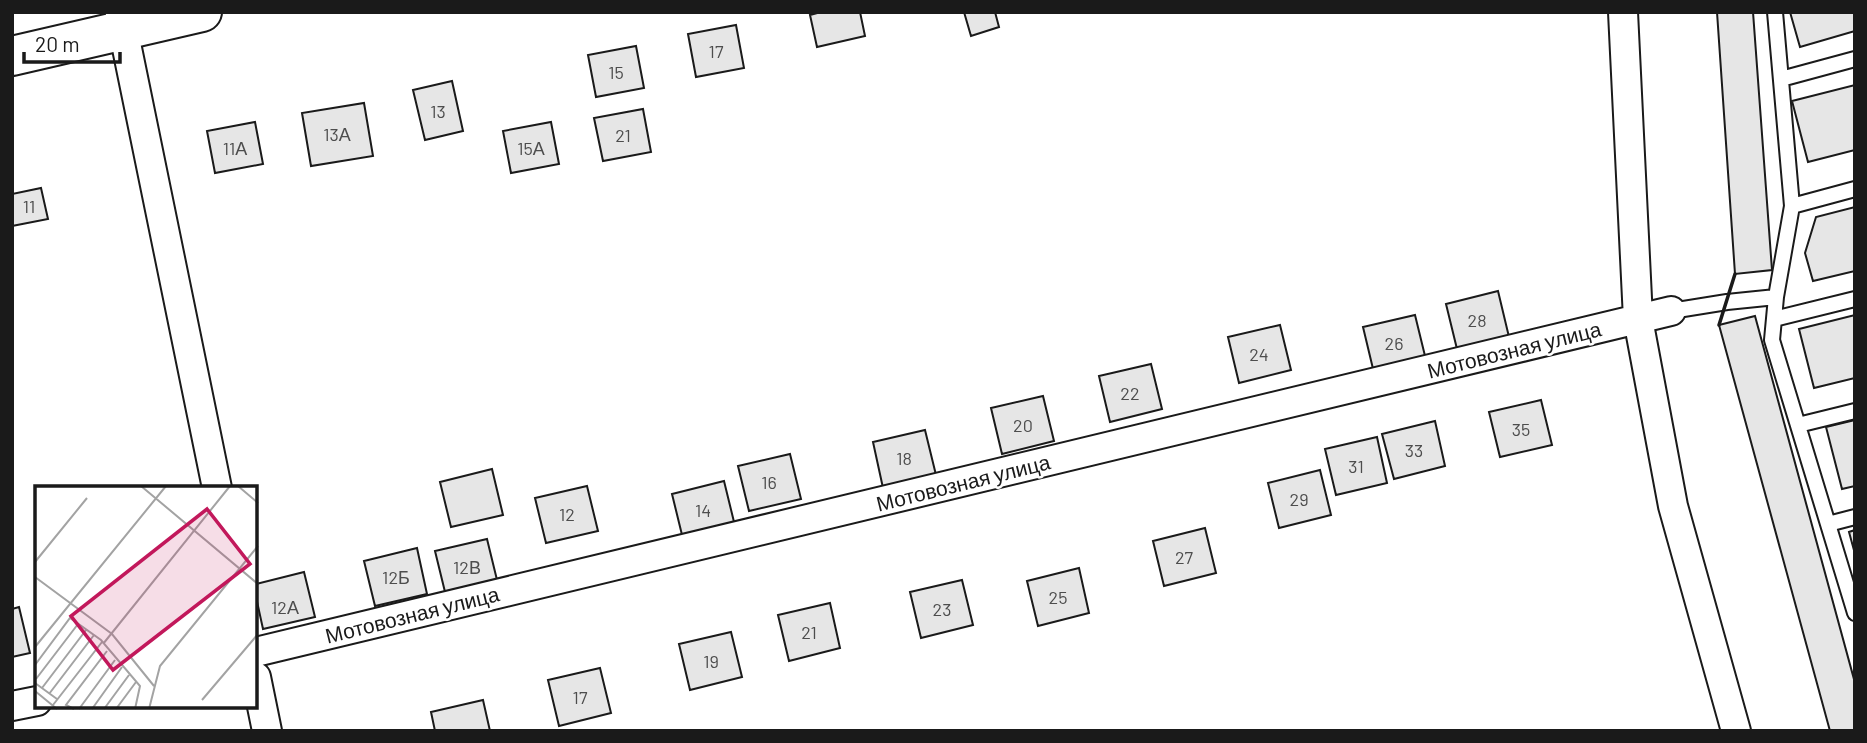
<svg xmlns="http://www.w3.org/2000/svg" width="1867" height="743" font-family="Barlow,sans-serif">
<rect width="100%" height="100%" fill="#fff"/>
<path fill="#e6e6e6" stroke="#1a1a1a" stroke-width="2" d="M821,12H860L865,36L817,47L810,15Z
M964,12H995L999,27L971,36Z
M1717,12H1753L1772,270L1735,274Z
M1790,12H1855V31L1800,47Z
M736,25L744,68L696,77L688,34Z
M636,46L644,88L596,97L588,55Z
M452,81L463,131L425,140L413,90Z
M1855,85V150L1808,162L1792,101Z
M364,103L373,156L311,166L302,113Z
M643,109L651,152L603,161L594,118Z
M255,122L263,164L215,173L207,131Z
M551,122L559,164L511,173L503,131Z
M41,188L48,219L12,226V194Z
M1855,207V271L1813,281L1805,253L1816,217Z
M1498,291L1509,337L1457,349L1446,304Z
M1415,315L1426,360L1374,373L1363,327Z
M1855,315V378L1814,388L1799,329Z
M1755,316L1855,683V731H1830L1719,325Z
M1280,325L1291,370L1239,383L1228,337Z
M1151,364L1162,409L1110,422L1099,376Z
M1043,396L1054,441L1002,454L991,408Z
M1541,400L1552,445L1500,457L1489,412Z
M1855,420V486L1842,489L1826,427Z
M1435,421L1445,466L1394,479L1382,434Z
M925,430L936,475L883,488L873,442Z
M1377,437L1387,483L1336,495L1325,449Z
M790,454L801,499L749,511L738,466Z
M492,469L503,515L451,527L440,482Z
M1320,470L1331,515L1279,528L1268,483Z
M724,481L735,526L683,539L672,494Z
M587,486L598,531L546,543L535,498Z
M1205,528L1216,573L1164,586L1153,541Z
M1855,530V554L1849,532Z
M487,539L498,584L446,596L435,551Z
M417,548L427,594L375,606L364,561Z
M1079,568L1089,613L1038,626L1027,581Z
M304,572L315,617L263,629L256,597V584Z
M962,580L973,625L921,638L910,592Z
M830,603L840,648L789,661L778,615Z
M19,607L30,653L12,657V609Z
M731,632L742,677L690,690L679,644Z
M600,668L611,713L559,726L548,680Z
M483,700L490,731H435L431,712Z"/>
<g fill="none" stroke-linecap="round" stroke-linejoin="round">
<defs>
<path id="lane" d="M1775,12L1792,206L1776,297L1772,340L1855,613
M1781,79L1855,59
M1792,206L1855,189
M1671,311L1727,302L1776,297
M1774,319L1855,299
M1798,425L1855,411
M1828,524L1855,517"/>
<path id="street" d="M1623,12L1638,319L1673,506L1736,731
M120,14L217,488
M256,652L1671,311
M256,677L267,731
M12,706L37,701"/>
<path id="secondary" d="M12,56L202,12"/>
</defs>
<use href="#lane" stroke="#1a1a1a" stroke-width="18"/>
<use href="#street" stroke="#1a1a1a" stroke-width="32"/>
<use href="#secondary" stroke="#1a1a1a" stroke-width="42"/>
<use href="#lane" stroke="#fff" stroke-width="14"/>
<use href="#street" stroke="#fff" stroke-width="28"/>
<use href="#secondary" stroke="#fff" stroke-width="38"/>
<path stroke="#1a1a1a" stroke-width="3.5" d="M1719,325L1735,274"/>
</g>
<g text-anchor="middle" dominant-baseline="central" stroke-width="5" stroke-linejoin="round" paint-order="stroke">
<g font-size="18" fill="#4d4d4d">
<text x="716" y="51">17</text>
<text x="616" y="72">15</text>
<text x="438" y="111">13</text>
<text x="337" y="134">13А</text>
<text x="623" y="135">21</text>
<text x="235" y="148">11А</text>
<text x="531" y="148">15А</text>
<text x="29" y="206">11</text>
<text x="1477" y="320">28</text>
<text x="1394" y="343">26</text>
<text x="1259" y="354">24</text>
<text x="1130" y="393">22</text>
<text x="1023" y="425">20</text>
<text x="1521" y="429">35</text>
<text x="1414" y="450">33</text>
<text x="904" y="458">18</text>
<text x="1356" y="466">31</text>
<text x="769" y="482">16</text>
<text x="1299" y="499">29</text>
<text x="703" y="510">14</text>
<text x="567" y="514">12</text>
<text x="1184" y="557">27</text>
<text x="467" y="567">12В</text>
<text x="396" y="577">12Б</text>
<text x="1058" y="597">25</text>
<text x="285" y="607">12А</text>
<text x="942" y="609">23</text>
<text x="809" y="632">21</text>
<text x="711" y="661">19</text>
<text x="580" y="697">17</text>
</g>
<g font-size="21" fill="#1a1a1a" stroke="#fff">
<text transform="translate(1514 349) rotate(-14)">Мотовозная улица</text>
<text transform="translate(963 482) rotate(-14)">Мотовозная улица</text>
<text transform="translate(412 614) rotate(-14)">Мотовозная улица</text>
</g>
</g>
<g transform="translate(35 486)">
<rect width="222" height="222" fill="#fff"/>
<path fill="none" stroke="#a3a3a3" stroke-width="2" d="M106,0L223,98M203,0L223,17M0,76L52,12M0,91L77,148L119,200M68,158L195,0M0,161L131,0M0,179L35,132L66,154L105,200L100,223M1,193L43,138M0,197L22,213M7,202L51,144M0,205L22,223M14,208L59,149M167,214L223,148M18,219L67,156M39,223L31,219L72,165M44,223L80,174M57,223L87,181M69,223L94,189M81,223L101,196M114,223L125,180L223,60"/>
<path fill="#c2185b" fill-opacity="0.15" stroke="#c2185b" stroke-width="3.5" d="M172,23L215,78L78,184L36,130Z"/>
<rect width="222" height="222" fill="none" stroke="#1a1a1a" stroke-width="3.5"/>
</g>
<rect width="1867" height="743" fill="none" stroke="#1a1a1a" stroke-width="28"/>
<path d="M24 52v10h96v-10" fill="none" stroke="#1a1a1a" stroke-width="3.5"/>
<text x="35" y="52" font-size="21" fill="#1a1a1a" stroke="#ffffff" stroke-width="5" paint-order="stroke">20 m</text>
</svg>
